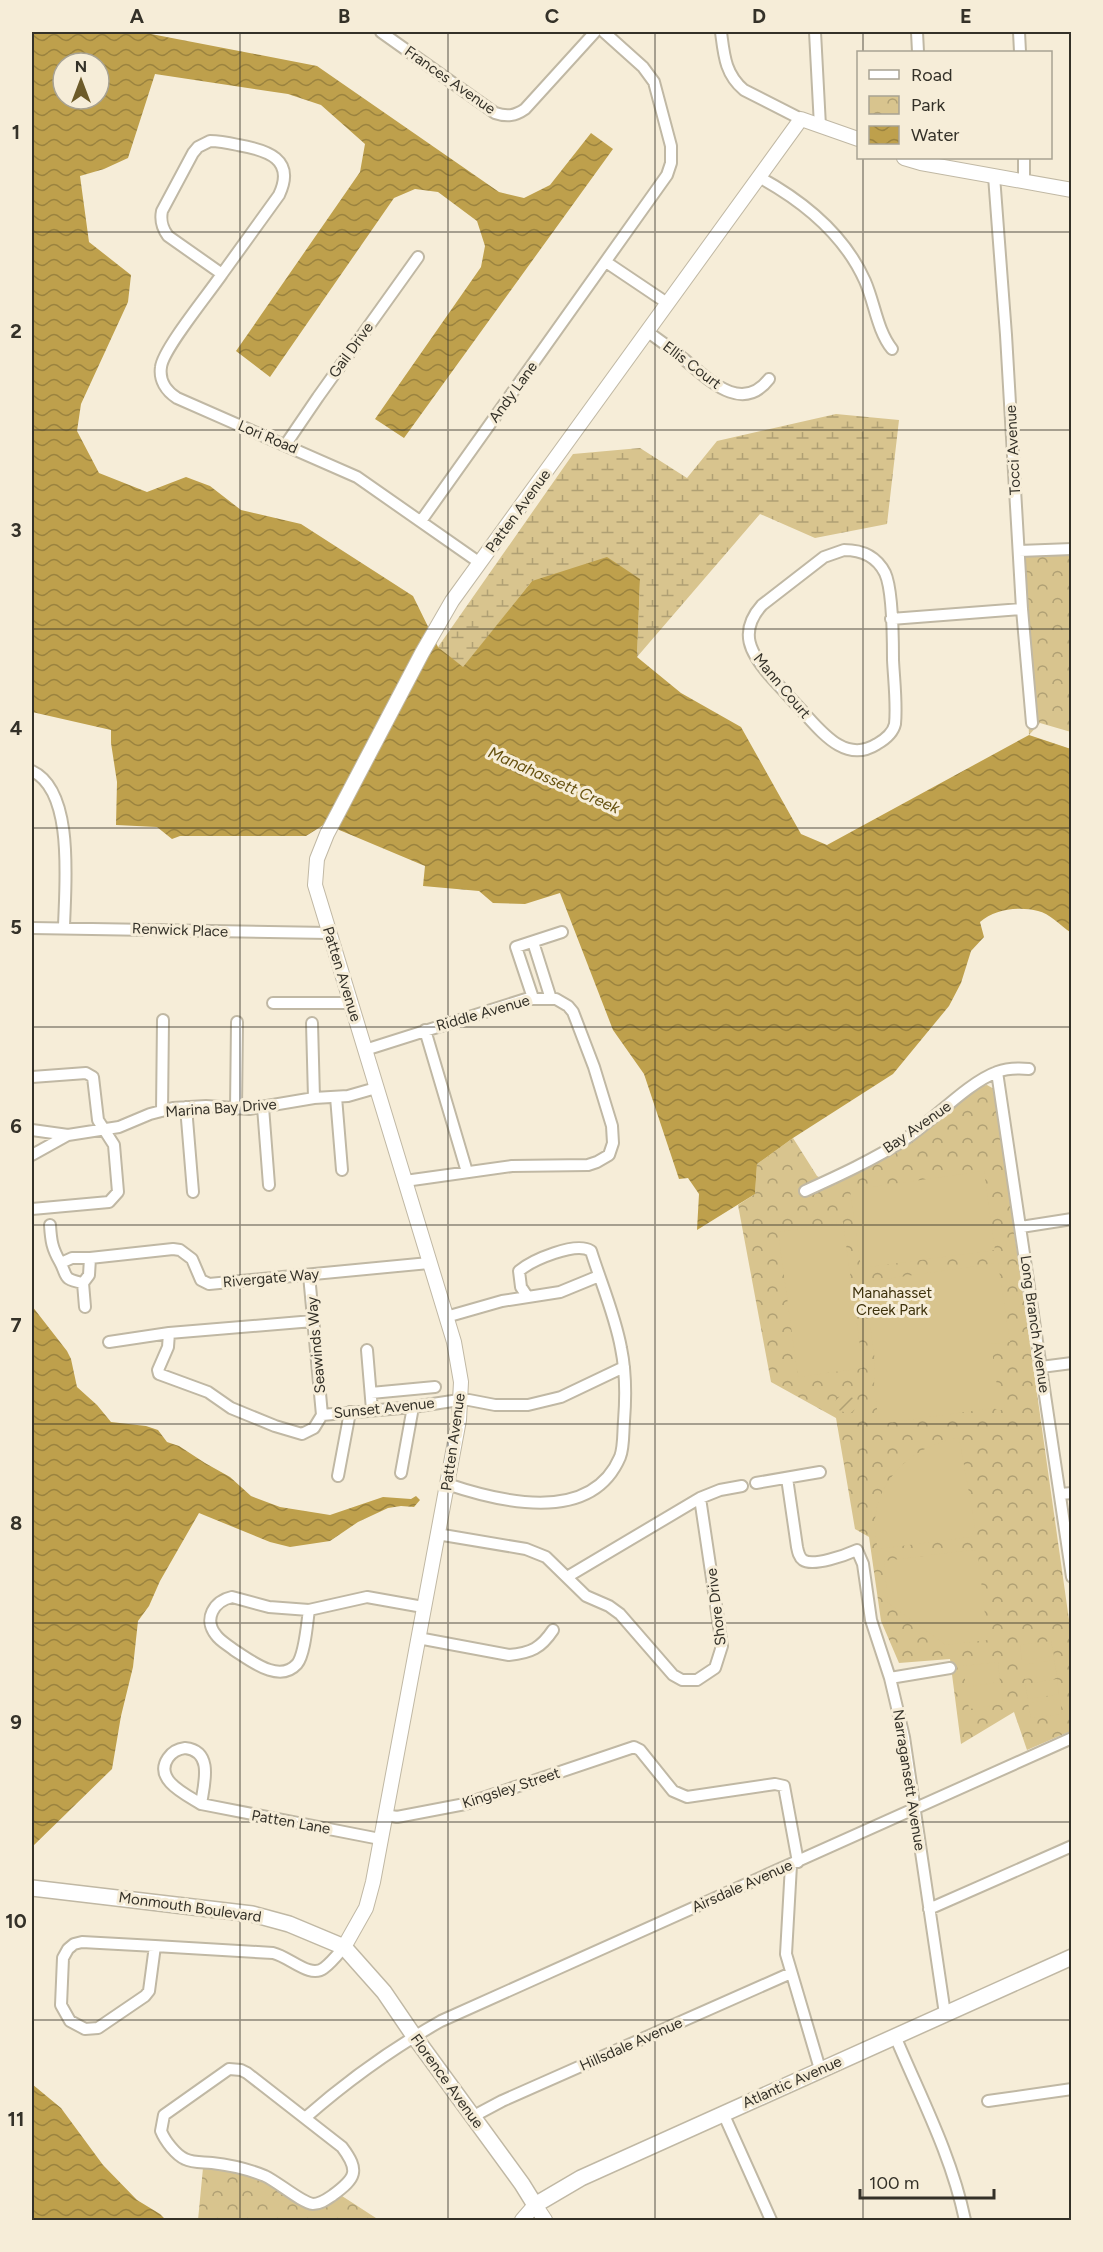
<svg xmlns="http://www.w3.org/2000/svg" width="1103" height="2252" font-family="Figtree,sans-serif">
<defs>
<pattern id="wetland-marsh" width="20" height="14" patternUnits="userSpaceOnUse" patternTransform="scale(1.5)"><rect width="20" height="14" fill="#d8c48e"/><path d="M1 5h8M5 5V1M11 12h8M15 12V8" fill="none" stroke="#b0a074"/></pattern>
<pattern id="park-crowns" width="20" height="18" patternUnits="userSpaceOnUse" patternTransform="scale(1.5)"><rect width="20" height="18" fill="#d8c48e"/><path d="M2 6a3 3 0 1 1 6 0M12 15a3 3 0 1 1 6 0" fill="none" stroke="#b0a074"/></pattern>
<pattern id="garden-furrows" width="10" height="10" patternUnits="userSpaceOnUse" patternTransform="scale(1.5)"><rect width="10" height="10" fill="#d8c48e"/><path d="M-1 1l2-2M0 10L10 0M9 11l2-2" fill="none" stroke="#b0a074"/></pattern>
<pattern id="water-waves" width="16" height="10" patternUnits="userSpaceOnUse" patternTransform="scale(1.5)"><rect width="16" height="10" fill="#bea04c"/><path d="M0 5q4-4 8 0t8 0" fill="none" stroke="#9b833f"/></pattern>
</defs>
<rect width="100%" height="100%" fill="#f6edd8"/>
<path fill="url(#wetland-marsh)" d="M836,414L899,420L887,524L815,538L760,514L637,657L640,579L532,581L463,668L438,647L573,454L640,448L687,478L717,441Z"/>
<path fill="url(#park-crowns)" d="M1021,550L1071,551V732L1040,723L1029,735Z
M987,1085L994,1089L1071,1634V1731L1027,1750L1014,1712L961,1744L950,1659L899,1663L881,1621L869,1537L855,1529L836,1418L771,1382L738,1205L755,1194L757,1164L793,1138L817,1176L834,1185L906,1146L980,1086Z
M203,2168L235,2172L262,2181L308,2209L323,2208L342,2196L379,2220H198Z"/>
<path fill="url(#garden-furrows)" d="M848,1396L853,1398L855,1404L854,1411L849,1414L836,1409L834,1405L837,1397Z"/>
<path fill="#d8c48e" d="M984,1171L995,1250L861,1268L850,1190Z
M843,1222L863,1368L798,1377L778,1232Z
M998,1263L1010,1342L991,1344L999,1400L1005,1405L1004,1409L999,1411L994,1408L879,1424L874,1386L875,1361L864,1282Z
M959,1438L975,1525L971,1537L878,1549C863,1492 906,1446 959,1438Z
M971,1550L976,1551L978,1555L988,1640L946,1645L888,1603L884,1561Z
M1051,1641L1054,1656L1022,1660L1020,1645Z
M1054,1660L1057,1675L1025,1679L1023,1665Z
M998,1662L1000,1682L966,1687L963,1666Z
M1057,1679L1059,1694L1028,1699L1025,1684Z
M1001,1683L1003,1704L969,1709L966,1688Z
M1060,1699L1062,1714L1031,1718L1028,1703Z"/>
<path fill="url(#water-waves)" fill-rule="evenodd" d="M32,32H151V34L317,66L499,192L524,198L550,185L591,133L613,149L404,438L375,419L481,267L485,246L477,221L438,192L415,189L394,198L270,377L236,351L360,172L365,144L321,105L288,94L155,74L128,158L104,169L80,176L89,242L131,275L128,302L81,404L77,431L99,473L147,492L186,477L210,486L241,510L301,524L413,596L438,647L463,667L532,581L607,557L640,579L637,657L681,693L741,727L801,834L827,845L1029,735L1071,749V937L1070,932C1061,926 1049,913 1038,911C1019,906 995,909 980,922L984,937L971,951L961,983L949,1006L893,1074L793,1138L757,1164L755,1194L697,1230L699,1194L688,1178L679,1179L644,1074L613,1030L560,893L525,904L493,903L479,891L423,886L425,866L325,824L306,836H180L172,839L157,827L116,825L117,782L111,743V730L32,712ZM63,63H99V99H63Z
M32,1306L67,1351L71,1359L77,1387L97,1405L111,1422L146,1426L158,1430L167,1442L179,1446L205,1463L230,1477L251,1496L280,1507L330,1515L383,1497L411,1499L416,1496L420,1500L414,1507L401,1506L388,1508L358,1522L330,1541L290,1547L270,1542L199,1513L160,1581L149,1606L138,1621L133,1667L121,1716L112,1769L32,1847Z
M32,2084L61,2108L103,2165L137,2200L160,2214L166,2220H32Z"/>
<g fill="none" stroke-linecap="round" stroke-linejoin="round">
<defs>
<path id="minor" d="M381,32L495,113C507,117 515,116 525,109L595,32
M721,32C724,55 725,74 744,90L801,119
M815,32L820,126
M917,32L918,52
M1019,32L1020,52
M210,141C220,141 229,143 238,145C267,150 296,159 279,195L222,274L168,236C162,228 160,221 162,211L193,153L198,147Z
M994,176L1006,335L1022,609L1032,723
M759,177C803,201 844,234 865,281C875,304 877,330 892,349
M1024,182V158
M606,262L667,303
M222,274C210,292 163,349 161,367C159,380 166,391 177,398L357,477L480,563
M648,332C661,341 673,350 685,360C709,380 742,414 769,379
M286,444L318,397L418,257
M421,521L667,175L671,163V146L654,82L643,67L604,32
M844,550C862,550 877,557 885,573C893,590 893,640 893,660C894,680 897,704 895,724C893,733 884,740 877,744C847,763 824,735 805,714C794,702 782,689 771,677C750,653 738,632 762,605L824,557Z
M1019,551L1072,549
M891,619L1022,609
M32,771C75,791 65,886 64,927
M32,928L329,933
M533,942L551,999
M533,998L516,947L562,932
M273,1003H350
M312,1023L314,1098
M425,1030L467,1172
M365,1050L526,999H556L568,1006L573,1012L594,1067L612,1126L613,1143L609,1155L597,1162L588,1165L512,1166L405,1181
M997,1072L1072,1577
M32,1077L86,1073L93,1077L98,1120L114,1145L118,1192L109,1202L32,1209
M336,1097L342,1170
M186,1107L193,1192
M263,1107L269,1185
M236,1109L237,1022
M162,1111L163,1020
M32,1130L68,1135L119,1127L150,1114L173,1108L206,1106L249,1109L314,1098L348,1096L376,1088
M32,1155L68,1135
M805,1191C838,1176 873,1160 904,1140C932,1122 967,1083 997,1072C1008,1068 1018,1068 1029,1069
M50,1225C51,1241 52,1248 60,1262C68,1277 62,1279 83,1283L89,1275L90,1258
M1021,1227L1072,1219
M61,1263L72,1258H90L173,1249L180,1250L192,1259L201,1280L209,1284L429,1263
M309,1275L322,1415
M83,1283L85,1307
M446,1317L502,1301L560,1292L599,1276
M169,1333L168,1347L158,1370L159,1374L208,1392L231,1408L275,1426L302,1434L314,1428L322,1415L413,1407L459,1400H469L495,1405H528L561,1397L624,1367
M109,1342L169,1333L313,1321
M367,1350L372,1410
M1041,1367L1072,1363
M371,1393L435,1387
M401,1473L413,1407
M338,1476L350,1412
M787,1478L797,1547C798,1552 799,1557 803,1560C813,1567 846,1555 857,1550L863,1564L871,1620L890,1678L904,1737L945,2014
M756,1483L820,1472
M447,1484C500,1502 591,1525 620,1457C624,1447 623,1432 624,1421C626,1396 626,1372 621,1348C615,1315 601,1283 591,1251C576,1241 532,1260 519,1271L521,1287L527,1296
M1060,1494L1072,1493
M437,1534L526,1549L546,1557L586,1596L609,1606L620,1614L673,1675L682,1680H697L715,1668L722,1646L700,1498
M567,1577L700,1498L720,1490L742,1486
M232,1597L269,1607L309,1610C307,1623 305,1654 297,1664C279,1684 250,1660 234,1650C228,1645 220,1641 216,1635C203,1619 214,1601 232,1597Z
M309,1610L367,1597L423,1607
M418,1638L509,1655C531,1653 541,1648 553,1630
M890,1678L950,1668
M185,1748C214,1751 204,1784 201,1804C187,1795 153,1780 168,1758C172,1752 177,1749 185,1748Z
M201,1804L380,1839
M385,1815L397,1817L465,1804L634,1747L640,1750L673,1791L687,1797L775,1784L784,1786L798,1862
M791,1865L786,1954L820,2069
M929,1909L1072,1846
M82,1942L155,1946L149,1991L145,1996L98,2028L85,2029L70,2021L61,2005L63,1958L68,1949L74,1944Z
M155,1946L273,1953C290,1957 310,1979 324,1968C332,1962 338,1954 344,1947
M895,2036C921,2098 951,2154 965,2220
M229,2069L241,2070L247,2073L342,2147C360,2171 356,2178 333,2195C327,2199 321,2204 313,2204C302,2203 278,2182 265,2176C248,2169 230,2165 212,2163C203,2162 193,2163 185,2159C176,2155 165,2141 161,2131L164,2115Z
M988,2101L1072,2089
M723,2113L771,2220
M472,2117L502,2101L791,1973
M305,2118C346,2082 393,2048 441,2021L1072,1738"/>
<path id="tertiary" d="M904,158L921,163L1072,190
M344,1947L366,1908L373,1882L459,1420L461,1382L454,1342L315,885L317,859L327,834L422,653L452,601L801,119L858,139
M522,2220L535,2205L545,2220"/>
<path id="secondary" d="M32,1888L252,1914L289,1924L344,1947L384,1992L414,2036L522,2184L535,2205L581,2178L1072,1957"/>
</defs>
<use href="#minor" stroke="#c0b8a4" stroke-width="14"/>
<use href="#tertiary" stroke="#c0b8a4" stroke-width="16"/>
<use href="#secondary" stroke="#c0b8a4" stroke-width="18"/>
<use href="#minor" stroke="#fff" stroke-width="10"/>
<use href="#tertiary" stroke="#fff" stroke-width="14"/>
<use href="#secondary" stroke="#fff" stroke-width="15"/>
</g>
<path fill="none" stroke="#343128" stroke-width="1.5" stroke-opacity="0.55" d="M240,32V2220M448,32V2220M655,32V2220M863,32V52M863,158V2220M32,232H1072M32,430H1072M32,629H1072M32,828H1072M32,1027H1072M32,1225H1072M32,1424H1072M32,1623H1072M32,1822H1072M32,2020H1072"/>
<g text-anchor="middle" dominant-baseline="central" stroke-width="6" stroke-linejoin="round" paint-order="stroke">
<g font-size="15" fill="#343128" stroke="#f6edd8">
<text transform="translate(450 80) rotate(35)">Frances Avenue</text>
<text transform="translate(351 350) rotate(-54)">Gail Drive</text>
<text transform="translate(692 365) rotate(37)">Ellis Court</text>
<text transform="translate(513 392) rotate(-54)">Andy Lane</text>
<text transform="translate(268 437) rotate(23)">Lori Road</text>
<text transform="translate(1013 450) rotate(-93)">Tocci Avenue</text>
<text transform="translate(518 511) rotate(-54)">Patten Avenue</text>
<text transform="translate(782 686) rotate(50)">Mann Court</text>
<text transform="translate(180 930) rotate(2)">Renwick Place</text>
<text transform="translate(342 974) rotate(73)">Patten Avenue</text>
<text transform="translate(483 1013) rotate(-16)">Riddle Avenue</text>
<text transform="translate(221 1108) rotate(-4)">Marina Bay Drive</text>
<text transform="translate(917 1127) rotate(-35)">Bay Avenue</text>
<text transform="translate(271 1278) rotate(-5)">Rivergate Way</text>
<text transform="translate(1035 1324) rotate(82)">Long Branch Avenue</text>
<text transform="translate(316 1345) rotate(-95)">Seawinds Way</text>
<text transform="translate(384 1408) rotate(-6)">Sunset Avenue</text>
<text transform="translate(453 1442) rotate(-82)">Patten Avenue</text>
<text transform="translate(716 1607) rotate(-97)">Shore Drive</text>
<text transform="translate(909 1780) rotate(81)">Narragansett Avenue</text>
<text transform="translate(511 1788) rotate(-18)">Kingsley Street</text>
<text transform="translate(291 1822) rotate(10)">Patten Lane</text>
<text transform="translate(742 1886) rotate(-24)">Airsdale Avenue</text>
<text transform="translate(190 1907) rotate(8)">Monmouth Boulevard</text>
<text transform="translate(631 2044) rotate(-24)">Hillsdale Avenue</text>
<text transform="translate(447 2081) rotate(54)">Florence Avenue</text>
<text transform="translate(792 2082) rotate(-24)">Atlantic Avenue</text>
</g>
<g font-size="15" fill="#3e320c" stroke="#f6edd8">
<text x="892" y="1293">Manahasset<tspan x="892" dy="17">Creek Park</tspan></text>
</g>
<g font-size="16" font-style="italic" fill="#65500e" stroke="#f6edd8">
<text transform="translate(554 780) rotate(24)">Manahassett Creek</text>
</g>
</g>
<rect width="1103" height="2252" fill="none" stroke="#f6edd8" stroke-width="66"/>
<rect x="857" y="51" width="195" height="108" fill="#f6edd8" stroke="#a8a292" stroke-width="1.5"/>
<rect x="869" y="70" width="30" height="9" fill="#ffffff" stroke="#a8a292" stroke-width="1.5"/>
<text x="911" y="81" font-size="18" fill="#343128">Road</text>
<rect x="869" y="96" width="30" height="18" fill="url(#park-crowns)" stroke="#a8a292" stroke-width="1.5"/>
<text x="911" y="111" font-size="18" fill="#343128">Park</text>
<rect x="869" y="126" width="30" height="18" fill="url(#water-waves)" stroke="#a8a292" stroke-width="1.5"/>
<text x="911" y="141" font-size="18" fill="#343128">Water</text>
<g transform="translate(81 81)"><circle r="28" fill="#f6edd8" stroke="#a8a292" stroke-width="1.5"/>
<path d="M0-4.5L10 22L0 15L-10 22Z" fill="#6d5b29"/>
<text y="-9" font-size="16" font-weight="bold" text-anchor="middle" fill="#343128">N</text>
</g>
<path d="M860 2189v9h134v-9" fill="none" stroke="#343128" stroke-width="3"/>
<text x="869" y="2189" font-size="18" fill="#343128" stroke="#f6edd8" stroke-width="4.5" paint-order="stroke">100 m</text>
<rect x="33" y="33" width="1037" height="2186" fill="none" stroke="#343128" stroke-width="2"/>
<g font-size="20" text-anchor="middle" font-weight="bold" fill="#343128">
<text x="137" y="23">A</text>
<text x="344" y="23">B</text>
<text x="552" y="23">C</text>
<text x="759" y="23">D</text>
<text x="966" y="23">E</text>
<text x="16" y="139">1</text>
<text x="16" y="338">2</text>
<text x="16" y="537">3</text>
<text x="16" y="735">4</text>
<text x="16" y="934">5</text>
<text x="16" y="1133">6</text>
<text x="16" y="1332">7</text>
<text x="16" y="1530">8</text>
<text x="16" y="1729">9</text>
<text x="16" y="1928">10</text>
<text x="16" y="2126">11</text>
</g>
</svg>
